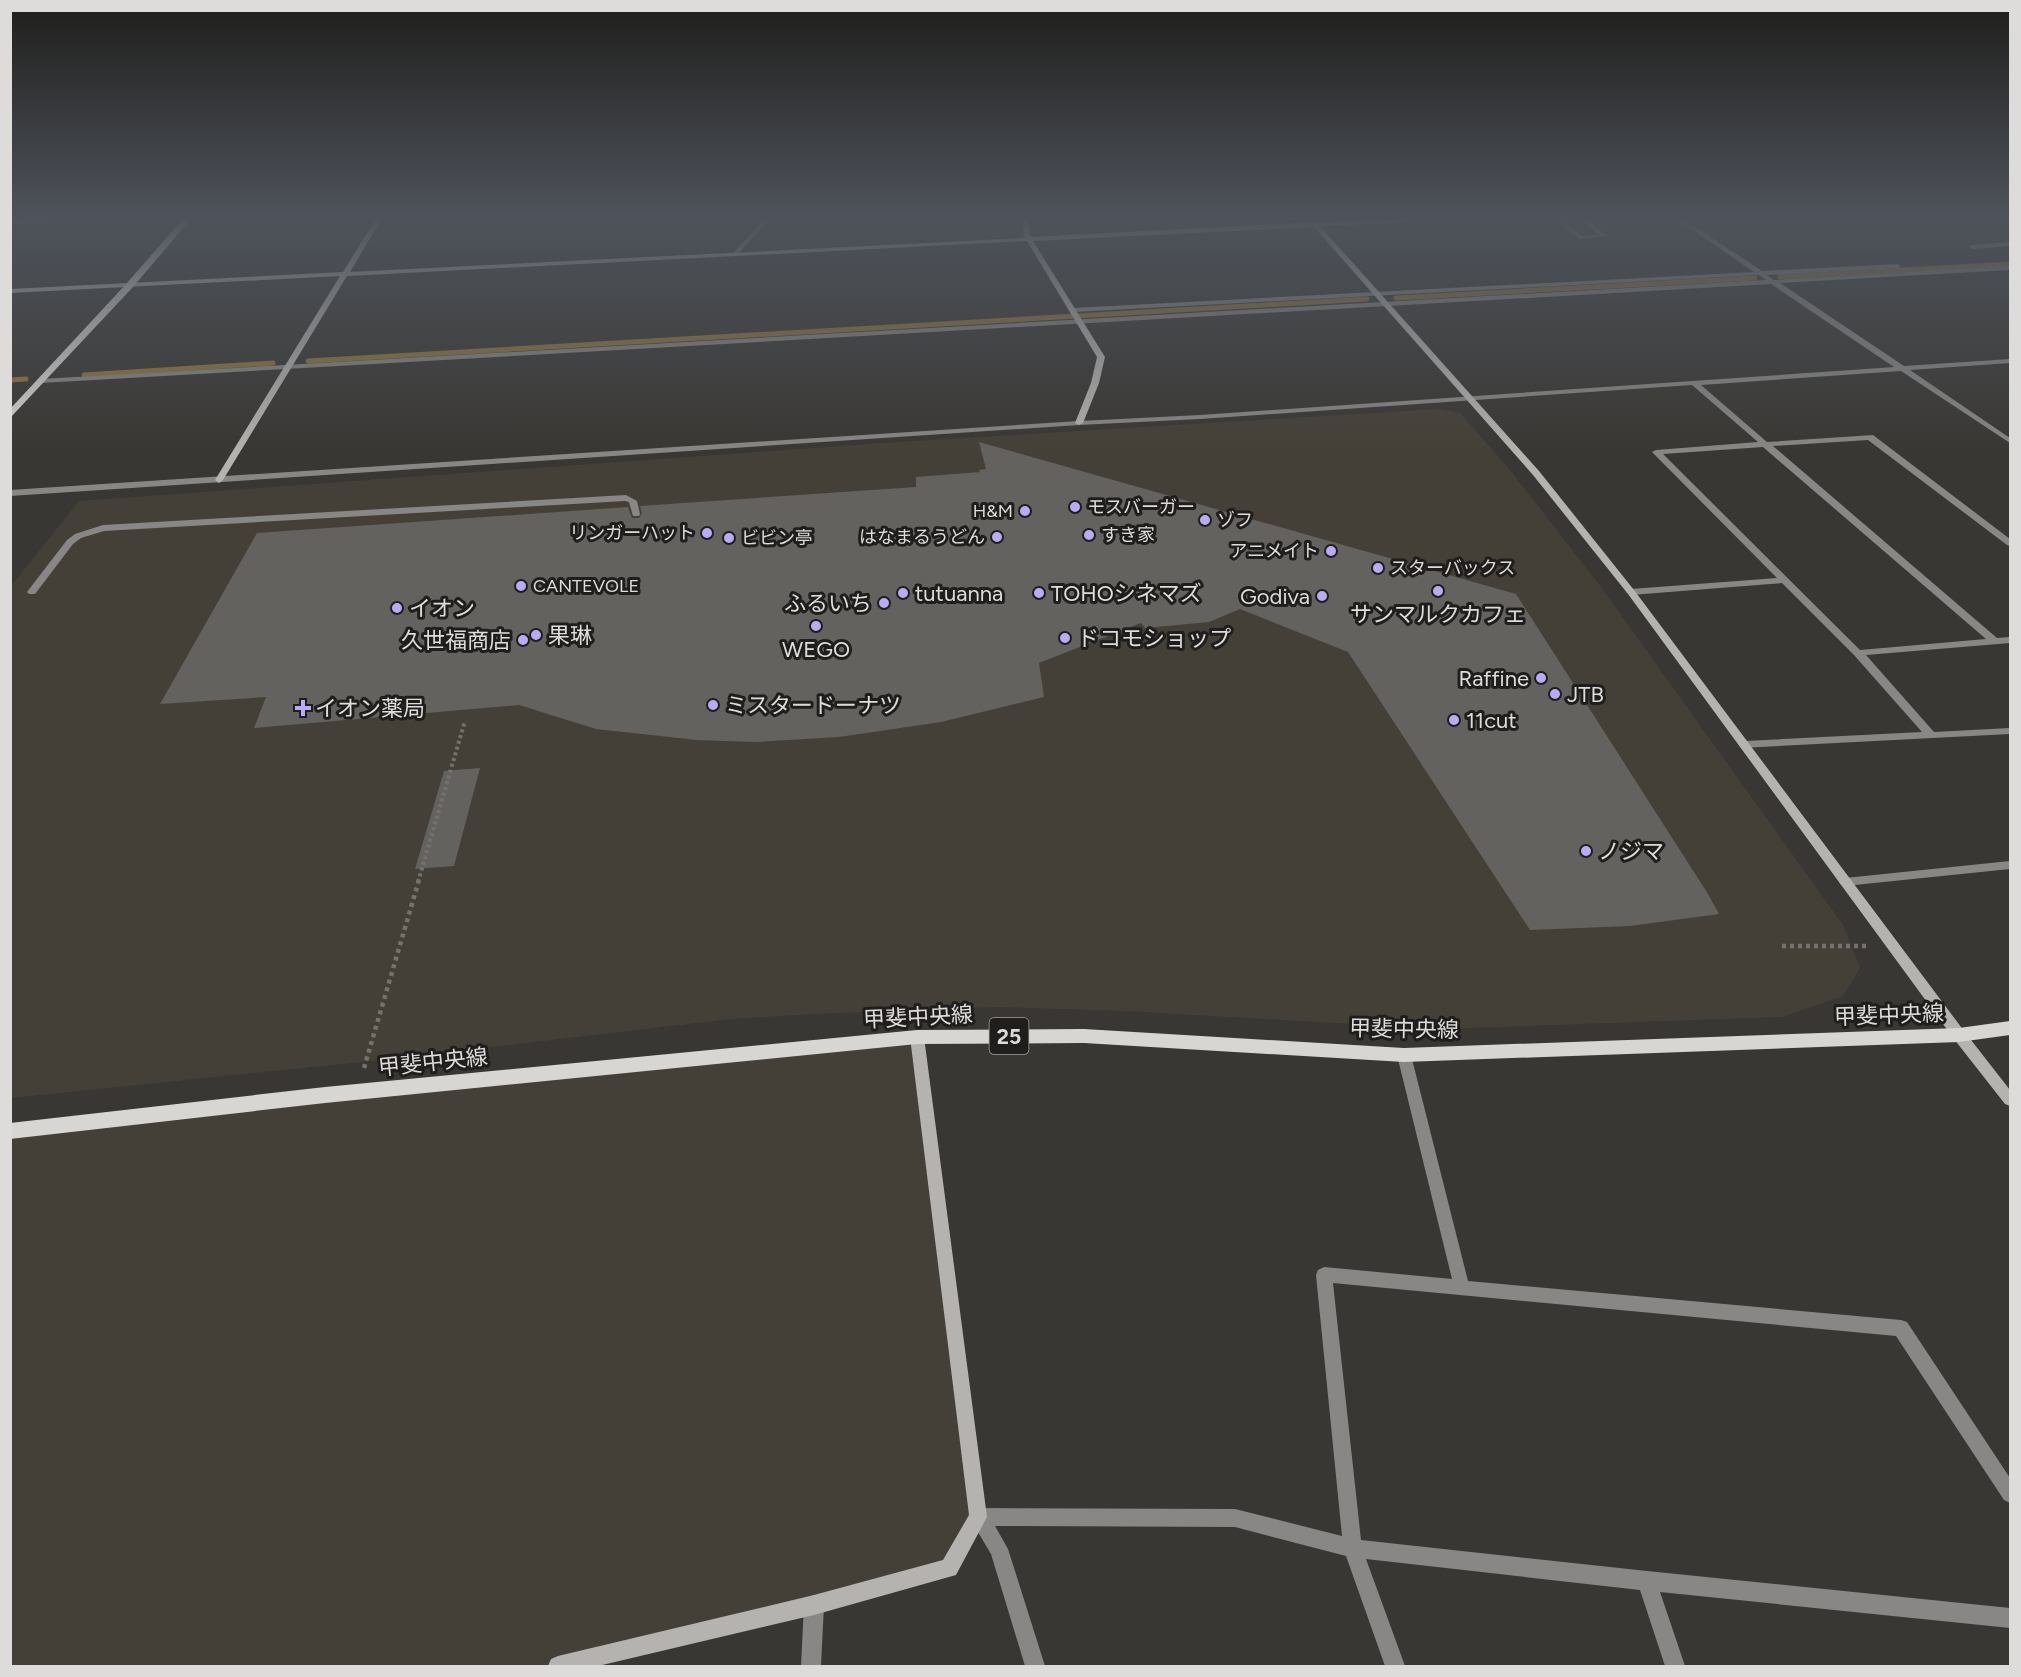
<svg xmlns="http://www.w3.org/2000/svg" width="2021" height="1677" font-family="Figtree,'Noto Sans JP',sans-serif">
<rect width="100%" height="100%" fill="#393733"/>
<path fill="#454037" d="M1439,409L1460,413L1510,470L1601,587L1843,925L1860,968L1843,996L1782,1017L1442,1029L1126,1011L997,1007L811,1014L731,1019L362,1062L11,1098V586L79,501L882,443Z
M917,1037L978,1517L949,1568L814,1605L558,1666H11L10,1131Z"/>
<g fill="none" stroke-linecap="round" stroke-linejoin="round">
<path stroke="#90753e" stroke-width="5" d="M1780,277L2010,264
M1396,298L1755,278
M308,361L1367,299
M84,375L273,363
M10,380L26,379"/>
</g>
<path fill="#64625e" d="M979,442L1516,594L1708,894L1719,914L1630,926L1530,930L1348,652L1240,609L1209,622L1145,628L1141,623L1039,663L1044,697L941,722L839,737L755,742L697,740L596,729L519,705L254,728L266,697L160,704L257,533L628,507L632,518H639L642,513L640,506L916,487V477L980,472L979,470L986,469Z
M480,768L454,866L415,869L444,771Z"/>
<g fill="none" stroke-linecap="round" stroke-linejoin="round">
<path stroke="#74726f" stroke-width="4" stroke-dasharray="3 3" stroke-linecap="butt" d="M418,882L465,721"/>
<path stroke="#74726f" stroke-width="4.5" stroke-dasharray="4 4" stroke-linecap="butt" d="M1782,946H1867
M364,1068L419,880"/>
<path fill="#888785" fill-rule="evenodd" d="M1555,220H1561L1583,236L1599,235L1580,220H1586L1608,236L1580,239Z
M626,495L637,501L640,514L639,516H633L629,502L625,501L104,531L81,538L73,544L35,594H29L27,592L67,540L75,534L103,525Z"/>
<path fill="#888785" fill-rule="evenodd" d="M10,220H59L56,222L10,224Z
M764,220H770L737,255H733V253Z
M1678,220H1685L1762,271L1898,264L1901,266L1898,268L1767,275L1774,280L2010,266V270L1780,283L1904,366L2010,359V363L1910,370L2010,438V443L1901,371L1701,385L1767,442L1873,435L2010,539V546L2007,545L1868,440L1773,446L1997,638L2010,637V643L1866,655L1934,732L2010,728V734L1741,748L1739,745L1745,741L1922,732L1854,655L1782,583L1631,595L1626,592L1631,589L1777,578L1652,452L1656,450L1758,442L1692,385L1200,419L1079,425L10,496V490L1079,421L1200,415L1894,367L1771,284L41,383L37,381L41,379L1766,280L1759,275L1074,312L1071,310L1074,308L1754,272ZM1763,447L1986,639L1860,650L1663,454Z
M2010,242V246L1972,249L1969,247L1972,245Z
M2010,861V869L1845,886L1841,885L1839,882L1841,879L1845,878Z
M1404,1049L1409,1051L1411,1055L1468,1281L1901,1320L1907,1322L2010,1478V1503L2004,1500L1896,1336L1333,1283L1361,1540L1647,1571L2010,1608V1628L1660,1592L1685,1666H1665L1640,1590L1366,1559L1405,1666H1385L1346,1556L1235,1527L995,1526L1008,1549L1045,1666H1025L991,1554L969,1517L971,1510L978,1508L1235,1509L1342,1536L1316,1275L1318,1270L1324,1267L1452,1279L1397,1055L1399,1051Z
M814,1595L821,1598L824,1605L821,1666H801L804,1605L807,1598Z"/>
<path fill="#b5b3b0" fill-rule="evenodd" d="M375,220H381L350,272L1025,238L1023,232L1024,220H1030L1029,232L1031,237L1315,222L1409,220L1406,222L1320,226L1539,471L1634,590L1964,1031L2010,1090V1106L2005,1104L1954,1039L1628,594L1533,475L1314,227L1033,241L1105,357L1099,383L1083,423L1079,425L1075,423L1091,383L1097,357L1027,241L347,276L223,480L219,483L215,480L340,276L10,293V289L343,272Z
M917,1031L922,1033L924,1037L987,1517L956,1575L814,1615L598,1666H548L551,1659L558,1656L814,1595L943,1560L969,1515L910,1037L912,1033Z"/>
<path fill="#d8d6d2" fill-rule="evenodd" d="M182,220H190L133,287L10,418V409L127,283Z
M2010,1021V1035L1959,1042L1404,1062L1084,1043L917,1044L325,1103L10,1139V1123L325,1087L917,1030L1084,1029L1404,1048L1959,1028Z"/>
</g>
<linearGradient id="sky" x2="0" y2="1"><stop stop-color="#1f1e1c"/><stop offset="0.48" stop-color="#4e535b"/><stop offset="1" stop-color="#4e535b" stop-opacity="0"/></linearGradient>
<rect width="2021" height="454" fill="url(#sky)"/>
<g fill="#bbaaf6" stroke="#1f1e1d" stroke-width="2">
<circle cx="1075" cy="507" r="6"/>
<circle cx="1025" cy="511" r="6"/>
<circle cx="1205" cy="520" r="6"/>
<circle cx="707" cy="533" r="6"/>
<circle cx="1089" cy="535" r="6"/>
<circle cx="997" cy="537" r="6"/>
<circle cx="729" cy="538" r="6"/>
<circle cx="1331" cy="551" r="6"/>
<circle cx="1378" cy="568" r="6"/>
<circle cx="521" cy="586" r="6"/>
<circle cx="1438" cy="591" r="6"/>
<circle cx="903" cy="593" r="6"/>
<circle cx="1039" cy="593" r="6"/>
<circle cx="1322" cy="596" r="6"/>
<circle cx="884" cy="603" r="6"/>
<circle cx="397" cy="608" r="6"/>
<circle cx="816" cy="626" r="6"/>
<circle cx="536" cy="635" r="6"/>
<circle cx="1065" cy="638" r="6"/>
<circle cx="523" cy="640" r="6"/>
<circle cx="1541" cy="678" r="6"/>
<circle cx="1555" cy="694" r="6"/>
<circle cx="713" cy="705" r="6"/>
<path d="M300 699h6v6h6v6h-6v6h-6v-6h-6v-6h6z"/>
<circle cx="1454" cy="720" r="6"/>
<circle cx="1586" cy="851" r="6"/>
</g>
<g text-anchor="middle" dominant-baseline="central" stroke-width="6" stroke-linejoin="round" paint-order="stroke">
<g font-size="18" fill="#dddcda" stroke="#1f1e1d" text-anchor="start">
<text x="1087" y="507">モスバーガー</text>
<text x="1013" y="511" text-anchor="end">H&amp;M</text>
<text x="1217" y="520">ゾフ</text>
<text x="695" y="533" text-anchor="end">リンガーハット</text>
<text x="1101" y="535">すき家</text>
<text x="985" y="537" text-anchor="end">はなまるうどん</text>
<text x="741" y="538">ビビン亭</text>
<text x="1319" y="551" text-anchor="end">アニメイト</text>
<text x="1390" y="568">スターバックス</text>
<text x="533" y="586">CANTEVOLE</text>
</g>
<rect fill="#1f1e1d" stroke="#a4a3a1" stroke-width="1.5" x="989.5" y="1018" width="39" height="36" rx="4.5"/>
<g font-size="21" font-weight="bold" fill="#dddcda">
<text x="1009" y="1036">25</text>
</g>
<g font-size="22" fill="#dddcda" stroke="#1f1e1d" text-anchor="start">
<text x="915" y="593">tutuanna</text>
<text x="1051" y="593">TOHOシネマズ</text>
<text x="1310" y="596" text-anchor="end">Godiva</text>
<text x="872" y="603" text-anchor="end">ふるいち</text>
<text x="409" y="608">イオン</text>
<text x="1438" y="614" text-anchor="middle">サンマルクカフェ</text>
<text x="548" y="635">果琳</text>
<text x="1077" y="638">ドコモショップ</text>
<text x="511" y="640" text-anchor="end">久世福商店</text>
<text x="816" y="649" text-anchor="middle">WEGO</text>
<text x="1529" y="678" text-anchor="end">Raffine</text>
<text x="1567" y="694">JTB</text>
<text x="725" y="705">ミスタードーナツ</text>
<text x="315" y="708">イオン薬局</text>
<text x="1466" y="720">11cut</text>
<text x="1598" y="851">ノジマ</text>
</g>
<g font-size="22" fill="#dddcda" stroke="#1f1e1d">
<text transform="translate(1889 1015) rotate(-2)">甲斐中央線</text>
<text transform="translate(918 1017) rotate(-3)">甲斐中央線</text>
<text transform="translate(1404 1029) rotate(1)">甲斐中央線</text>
<text transform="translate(433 1062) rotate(-6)">甲斐中央線</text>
</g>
</g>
<rect width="2021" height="1677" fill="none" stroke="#dddcda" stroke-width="24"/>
</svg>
